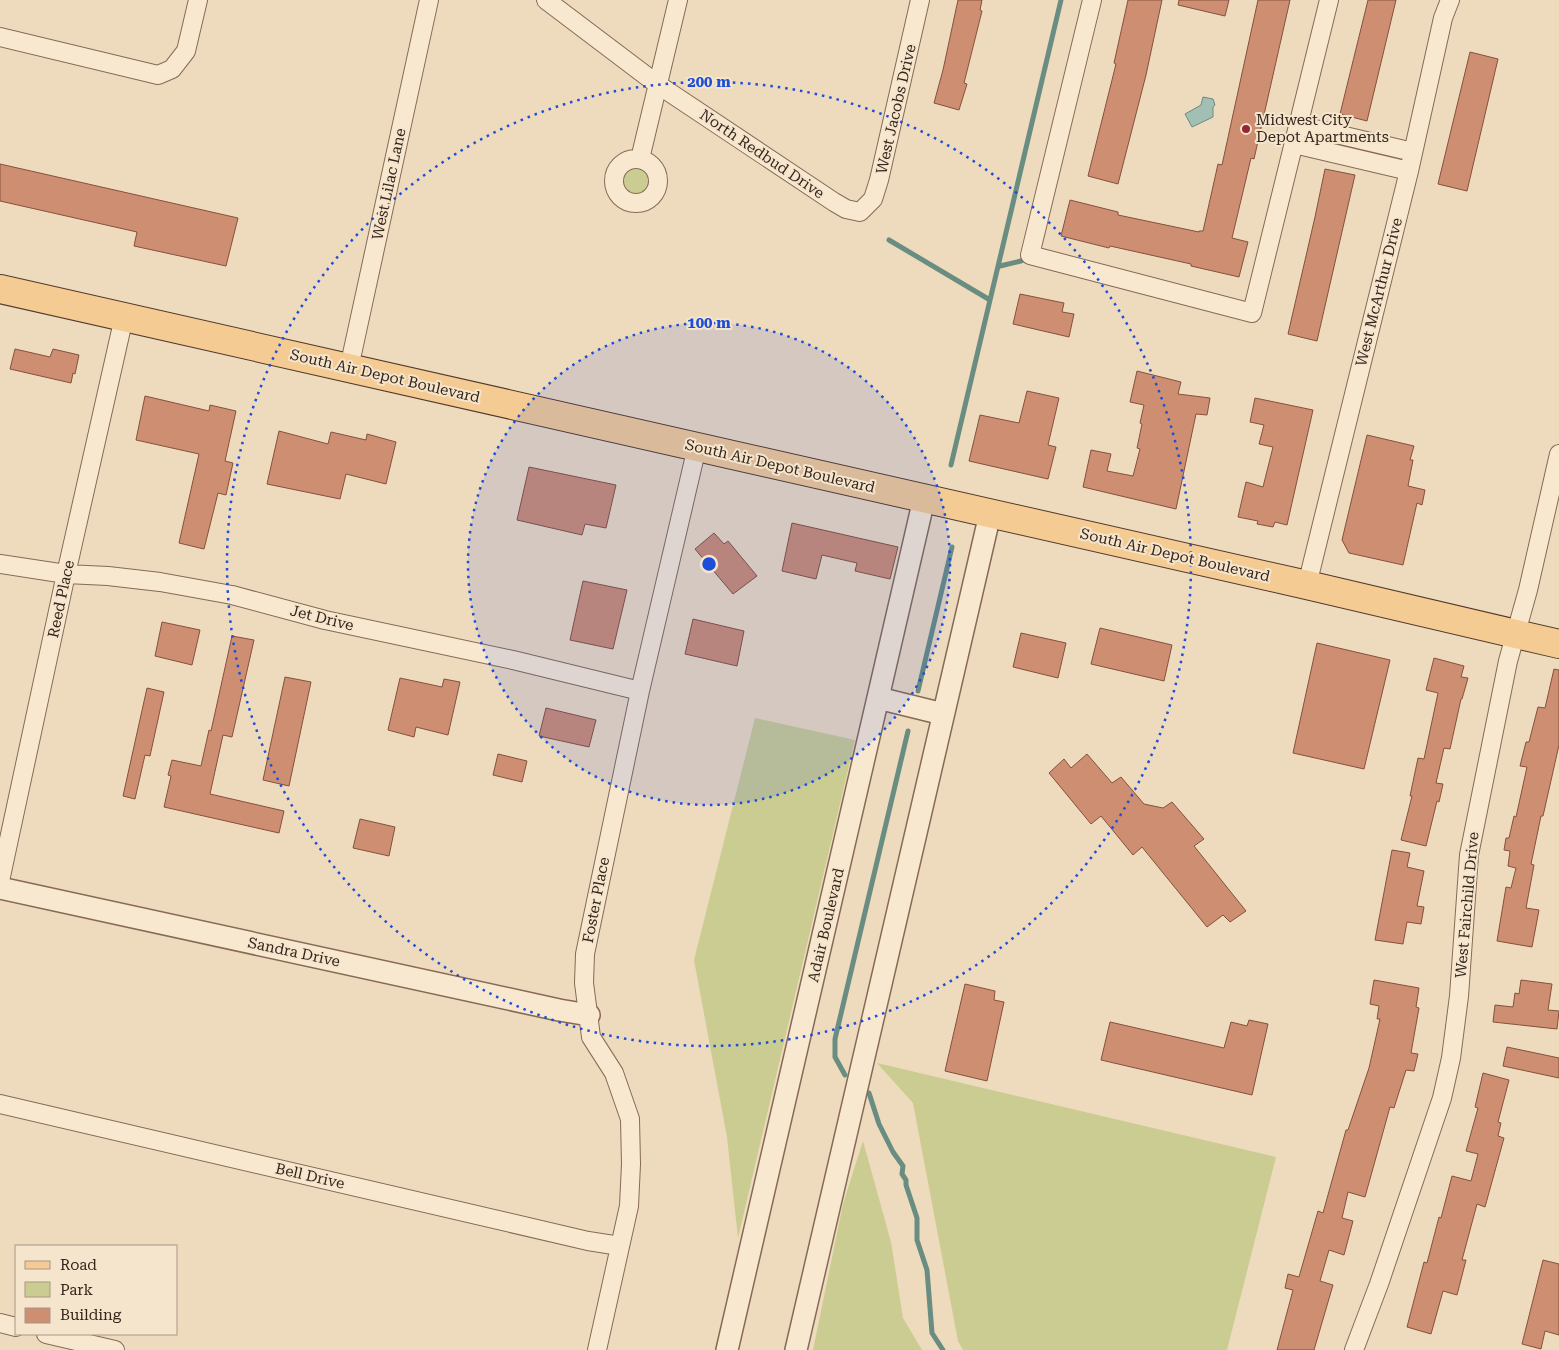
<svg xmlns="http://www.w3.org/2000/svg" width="1559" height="1350" font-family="'Roboto Serif',serif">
<rect width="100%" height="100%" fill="#eedabd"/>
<path fill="#cbcc92" d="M623 181a13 13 0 1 1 26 0a13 13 0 1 1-26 0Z
M755,718L855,740L738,1238L727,1137L694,960Z
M877,1063L1276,1157L1227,1350H963L958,1341L913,1103Z
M863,1141L891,1242L903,1318L922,1350H813L843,1204Z"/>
<path fill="#a1bfb3" stroke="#698d80" d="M1203,97L1213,99L1215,105L1213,107V117L1192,127L1185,114L1201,105Z"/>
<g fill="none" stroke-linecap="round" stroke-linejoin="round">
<path stroke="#698d80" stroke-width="5" d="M889,240L990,300
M1000,266L1021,261L1028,256
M951,465L1061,0
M918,691L952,547
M845,1075L835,1057V1039L908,731
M869,1093L879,1124L893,1152L903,1166L902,1174L906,1180V1185L917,1218V1240L927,1270L932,1333L943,1350"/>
</g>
<path fill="#cd8e72" stroke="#85513c" d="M958,0H982L980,10L982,11L964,83L967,84L959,110L934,103L943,70Z
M1128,0H1162L1146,75L1118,184L1088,176L1116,64L1114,63Z
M1179,0H1229L1225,16L1178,5Z
M1258,0H1290L1254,159L1251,158L1232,238L1248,242L1239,277L1191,266V264L1110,246L1109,248L1061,236L1070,200L1118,212V215L1199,232V231H1203L1218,164L1222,165Z
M1368,0H1396L1367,121L1340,114Z
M1470,52L1498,59L1467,191L1438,184Z
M0,164L238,218L226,266L134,246L137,232L0,201Z
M1325,169L1355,175L1317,341L1288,334L1315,217Z
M1020,294L1064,303L1062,312L1074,314L1069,337L1013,324Z
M15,349L50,357L53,349L79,355L75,374L73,373L71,383L10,369Z
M1137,371L1181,382L1178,394L1210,398L1207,415L1196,414L1176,509L1083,487L1091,450L1111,454L1107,471L1133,476L1140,449L1137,448L1142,424L1140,423L1144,405L1130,402Z
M1027,391L1059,398L1048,445L1056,447L1048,479L969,461L980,415L1019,423Z
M145,396L209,411L210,405L236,411L225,461L233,463L226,495L218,493L204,549L179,543L199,454L136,440Z
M1255,398L1313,410L1287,525L1275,522L1273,527L1257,524L1258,521L1238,517L1246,482L1263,487L1273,447L1259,444L1264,425L1250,422Z
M279,431L328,444L331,432L366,440L367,434L396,442L386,484L346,474L340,499L267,484Z
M1367,435L1414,446L1410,460H1413L1408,486L1425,490L1422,505L1417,503L1403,565L1349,553L1342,540Z
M529,467L616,485L606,528L585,524L582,535L517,520Z
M792,523L898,547L890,579L855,571L857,563L822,555L816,579L782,571Z
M714,533L724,544L728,541L757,576L733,594L695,549Z
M583,581L627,590L613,649L570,640Z
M693,619L744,631L737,666L685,654Z
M162,622L200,630L192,665L155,656Z
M1100,628L1172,645L1164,681L1091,664Z
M1021,633L1066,643L1058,678L1013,667Z
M232,636L254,640L232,737L223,735L210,794L284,811L279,833L164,807L171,776L168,775L172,760L201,766L209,730L211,731Z
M1317,643L1390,660L1364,769L1293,753Z
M1434,658L1464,666L1461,677L1468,678L1462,699H1461L1450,749L1444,748L1436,783L1443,784L1439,802L1437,801L1426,846L1401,840L1412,796H1410L1418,758L1424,759L1438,693L1426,690Z
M1554,669L1559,670V745L1543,816H1541L1531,864L1534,865L1526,908L1539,910L1532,947L1497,941L1506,887L1511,888L1516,868L1508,866L1510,851L1504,850L1506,838H1509L1514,816L1516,817L1527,767L1520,766L1526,742H1529L1538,707L1545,708Z
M285,677L311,682L289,786L263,780Z
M400,678L442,687L444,679L460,682L448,735L416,727L414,737L388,730Z
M147,688L164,692L150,756L145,755L135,799L123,796Z
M546,708L596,720L589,747L539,736Z
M498,754L527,761L522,782L493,775Z
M1087,754L1112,783L1121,777L1144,804L1163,808L1172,802L1204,839L1194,846L1246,911L1230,922L1223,915L1207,927L1142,847L1133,855L1101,816L1091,824L1049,773L1064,759L1071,768Z
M360,819L395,827L389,856L353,848Z
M1392,850L1410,853L1407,867L1424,871L1417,906L1424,907L1421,924L1407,922L1403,944L1375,940Z
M1374,980L1419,988L1416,1007L1419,1008L1411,1053L1418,1054L1414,1071L1406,1070L1394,1108L1390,1107L1365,1197L1348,1192L1342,1218L1353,1221L1344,1255L1329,1250L1320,1281L1333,1285L1314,1350H1277L1293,1290L1285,1288L1288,1274L1299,1277L1318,1211L1323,1213L1346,1130H1348L1369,1068L1380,1019H1377L1379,1006L1370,1004Z
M1521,980L1552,984L1548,1010L1559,1011L1557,1029L1493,1022L1495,1005L1513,1007L1515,993L1519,994Z
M965,984L995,991L994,1000L1004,1002L987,1081L945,1071Z
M1249,1020L1268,1024L1252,1095L1101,1060L1110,1022L1224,1048L1231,1022L1247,1026Z
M1507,1047L1559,1058V1078L1503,1066Z
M1483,1073L1509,1080L1498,1122L1501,1123L1498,1136L1504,1138L1485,1207L1477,1204L1462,1260H1466L1457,1295L1443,1291L1431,1334L1407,1327L1424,1262L1427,1263L1439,1217L1441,1218L1452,1176L1471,1181L1478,1154L1466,1151L1478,1108L1475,1107Z
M1543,1260L1559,1264V1335L1545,1331L1541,1349L1522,1344Z"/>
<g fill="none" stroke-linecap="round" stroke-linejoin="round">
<defs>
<path id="minor" d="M546,0L657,84L834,202L846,209L860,212L873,199L879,180L920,0
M1092,0L1030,255L1252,313L1329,0
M0,37L158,75L172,69L186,51L198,0
M1298,125L1413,152
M1294,144L1409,171
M640,159L678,0
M614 181a22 22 0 1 1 44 0a22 22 0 1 1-44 0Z
M349,368L429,0
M0,564L66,574L108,576L160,582L232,595L325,620L513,660L640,691
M1307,585L1409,171L1443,18L1450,0
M0,881L66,574L124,317
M0,1104L588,1241L620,1246
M0,1323L16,1327
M46,1334L115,1350
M597,1350L629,1206L631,1164L630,1119L614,1073L591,1037L584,983L585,954L640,691L697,447
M1354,1350L1379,1284L1442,1098L1451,1058L1459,996L1469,855L1508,661L1528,590L1559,454"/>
<path id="tertiary" d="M878,698L943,714
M0,888L559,1010L589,1015
M727,1350L924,499
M796,1350L990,514"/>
<path id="primary" d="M0,289L1307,585L1559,644"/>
</defs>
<use href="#minor" stroke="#866a56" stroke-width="20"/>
<use href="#tertiary" stroke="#866a56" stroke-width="24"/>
<use href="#primary" stroke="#53392b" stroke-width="30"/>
<use href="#minor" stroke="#f9e8d0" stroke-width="18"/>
<use href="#tertiary" stroke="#f9e8d0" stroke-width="21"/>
<use href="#primary" stroke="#f3cb93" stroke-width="28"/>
</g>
<circle cx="709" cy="564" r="241" fill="#1d4ed8" fill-opacity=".12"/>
<g fill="none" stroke="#1d4ed8" stroke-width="2.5" stroke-dasharray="2.5 5">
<circle cx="709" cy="564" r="241"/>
<circle cx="709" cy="564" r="482"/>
</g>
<circle fill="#962633" stroke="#f5e5cd" stroke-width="2" cx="1246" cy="129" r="5"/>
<g text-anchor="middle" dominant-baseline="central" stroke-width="4" stroke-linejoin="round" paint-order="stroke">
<g font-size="15" fill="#35251b" stroke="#f5e5cd">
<text transform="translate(896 109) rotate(-77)">West Jacobs Drive</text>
<text transform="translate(762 154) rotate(34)">North Redbud Drive</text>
<text transform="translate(389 184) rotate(-78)">West Lilac Lane</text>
<text transform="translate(1379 292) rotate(-76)">West McArthur Drive</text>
<text transform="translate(385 376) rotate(13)">South Air Depot Boulevard</text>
<text transform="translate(780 466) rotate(13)">South Air Depot Boulevard</text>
<text transform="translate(1175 555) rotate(13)">South Air Depot Boulevard</text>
<text transform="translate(61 599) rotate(-78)">Reed Place</text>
<text transform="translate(322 618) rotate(14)">Jet Drive</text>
<text transform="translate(596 900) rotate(-79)">Foster Place</text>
<text transform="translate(1467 905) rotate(-85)">West Fairchild Drive</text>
<text transform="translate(826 925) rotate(-77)">Adair Boulevard</text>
<text transform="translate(294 952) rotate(12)">Sandra Drive</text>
<text transform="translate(310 1176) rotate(13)">Bell Drive</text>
</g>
<g font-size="15" fill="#35251b" stroke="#f5e5cd" text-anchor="start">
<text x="1256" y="120">Midwest City<tspan x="1256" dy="17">Depot Apartments</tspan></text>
</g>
</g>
<circle cx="709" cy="564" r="8" fill="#1d4ed8" stroke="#f5e5cd" stroke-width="2.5"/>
<g font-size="15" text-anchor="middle" font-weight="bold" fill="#1d4ed8" stroke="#f5e5cd" stroke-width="4" stroke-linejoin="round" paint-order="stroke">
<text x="709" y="87">200 m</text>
<text x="709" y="328">100 m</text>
</g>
<rect x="15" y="1245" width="162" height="90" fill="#f5e5cd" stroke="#a89886"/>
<rect x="25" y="1261" width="25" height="8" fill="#f3cb93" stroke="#a89886"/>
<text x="60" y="1270" font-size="15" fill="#35251b">Road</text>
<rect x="25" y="1282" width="25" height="15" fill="#cbcc92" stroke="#a89886"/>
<text x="60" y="1295" font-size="15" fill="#35251b">Park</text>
<rect x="25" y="1308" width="25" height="15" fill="#cd8e72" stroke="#a89886"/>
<text x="60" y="1320" font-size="15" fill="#35251b">Building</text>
</svg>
